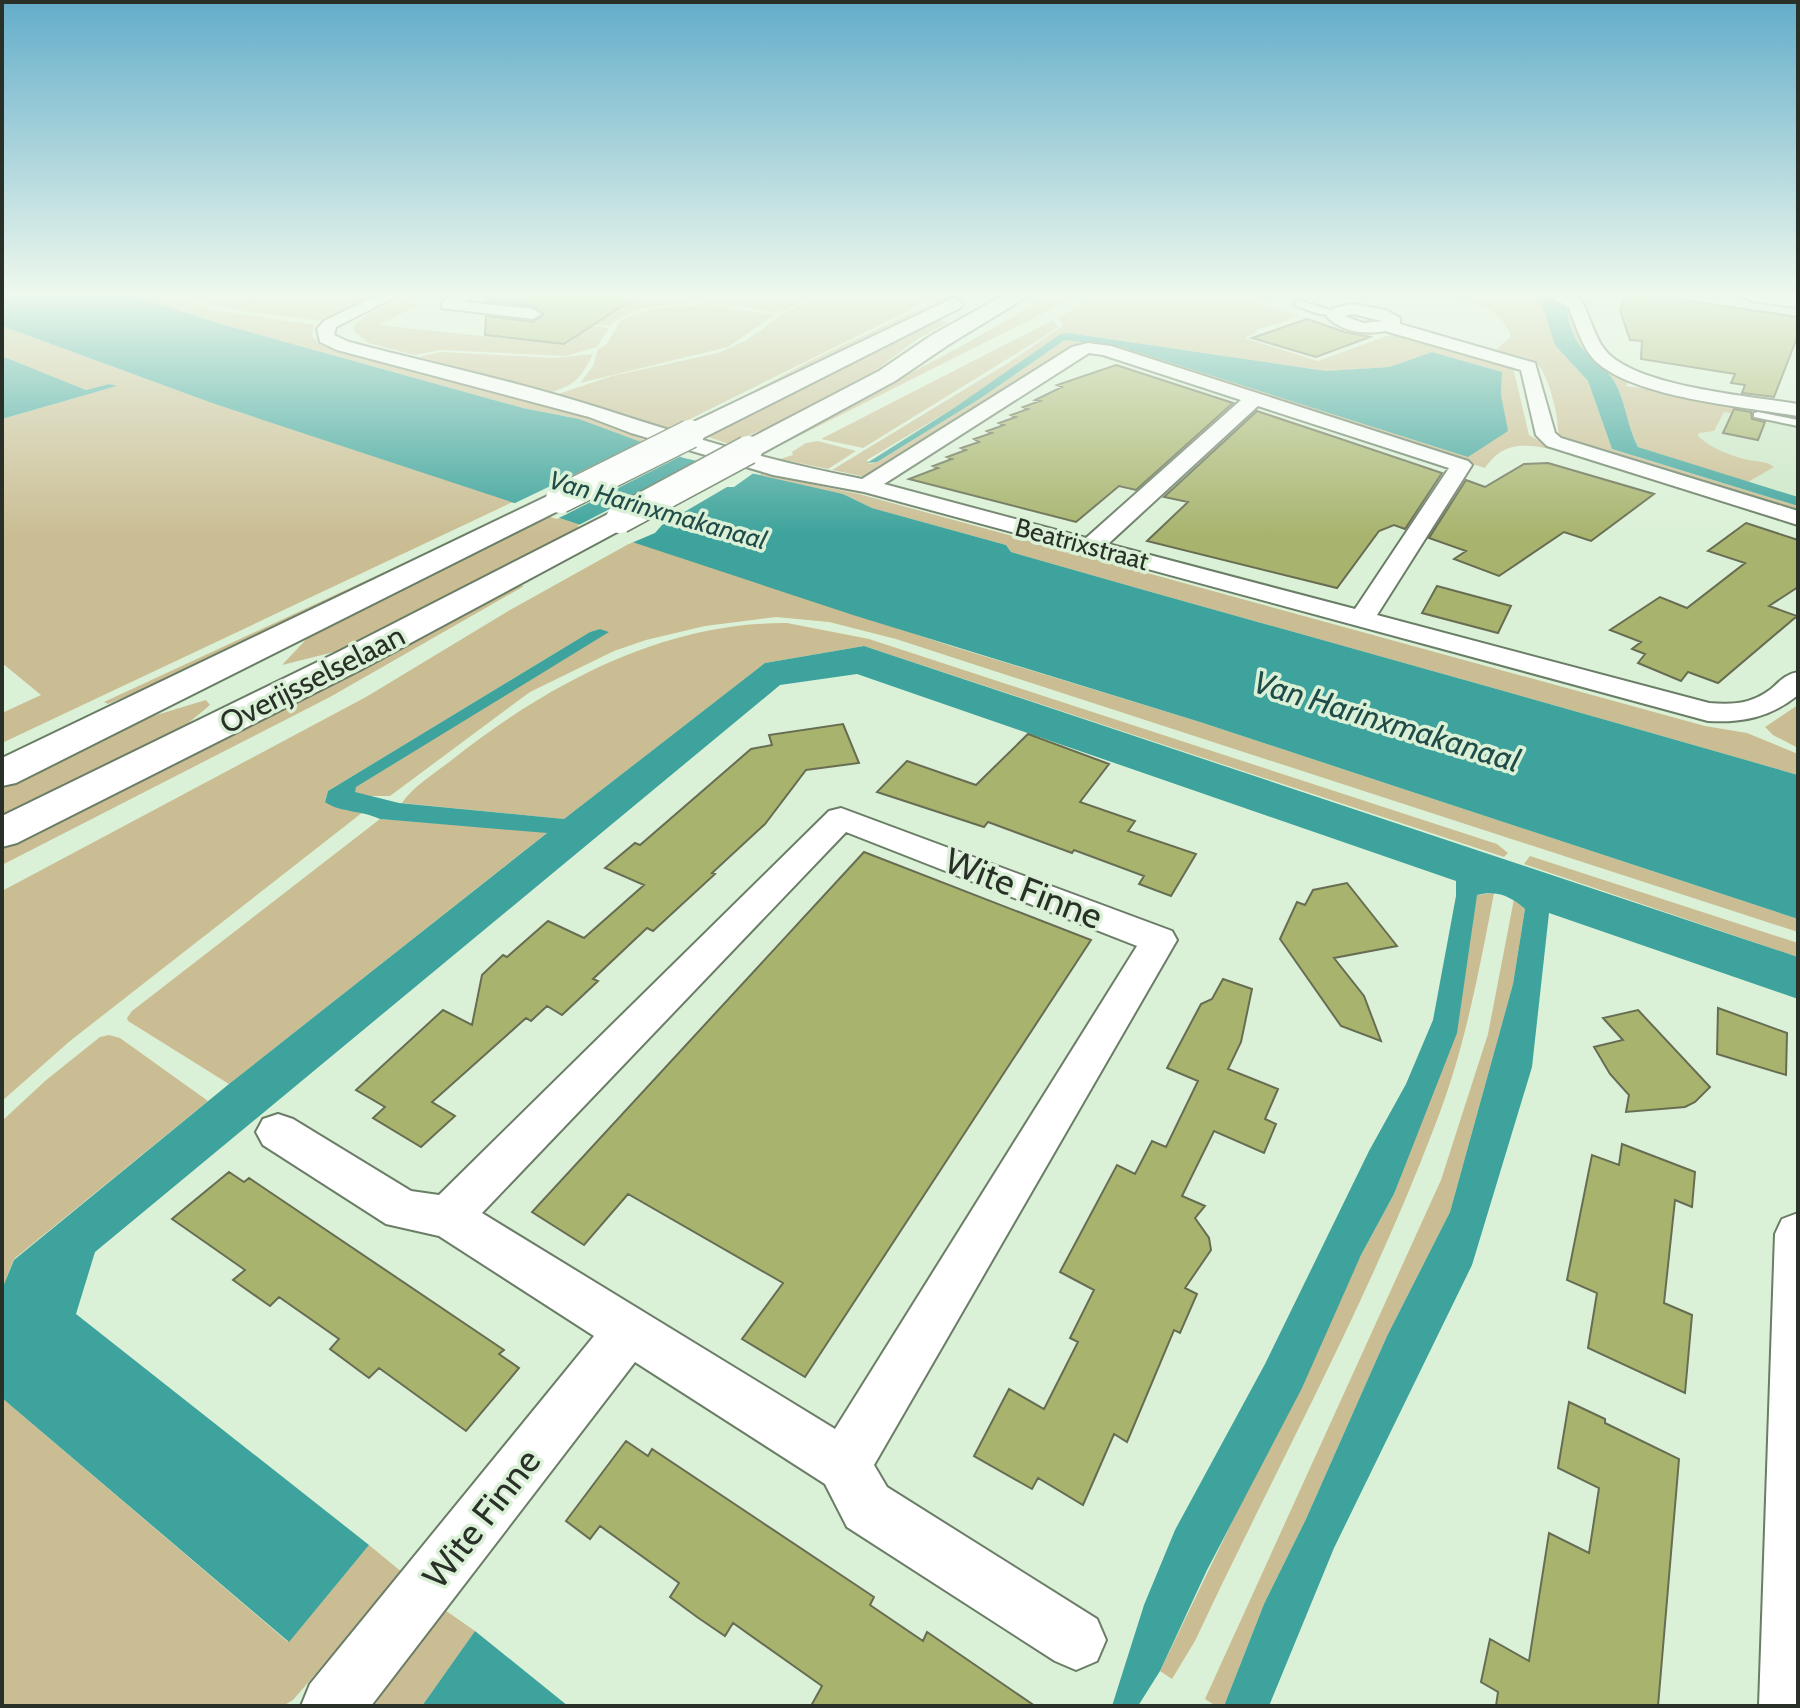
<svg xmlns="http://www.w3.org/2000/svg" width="1800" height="1708" font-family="Cabin,sans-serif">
<rect width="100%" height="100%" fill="#dbf1d7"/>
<path fill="#cde7c8" d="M1615,384L1798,417V497L1645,450Z"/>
<path fill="#cabd93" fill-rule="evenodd" d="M129,295H163L217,311L314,325L312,336L319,344L591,419L645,440L638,444L579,419L523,408L228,326Z
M176,295H365L376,297L323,321L241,311Z
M617,295H734L781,300L786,295H812C802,300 789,311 778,312C768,314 752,307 742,306C707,302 635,298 610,326L594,325Z
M846,295H940L670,429L558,394L612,376L718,353L745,341L782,315L813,298Z
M949,295H956L679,431L810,361Z
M1051,295H1063L1069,300L765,453L761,452L958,348Z
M1098,295H1229L1298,316L1286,318L1288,320L1256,330L1258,332L1244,338L1318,361L1395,333L1513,367L1529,435L1556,450C1526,444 1504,440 1485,468L1116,350L1086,346L866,477L832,470L1008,363L1061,327L1062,322L1057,319ZM1068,333L1326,371L1389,367L1432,352L1502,372L1501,395L1507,431L1121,347L1065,340L981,398L877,462L869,464L867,460L954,408Z
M1452,295L1530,298L1541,295L1570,302L1580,332L1630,378L1626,386L1647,389L1658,386L1654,390L1752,409L1749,417L1724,412L1714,431L1699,433L1698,436C1710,448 1731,456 1748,460C1758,462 1765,460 1774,467L1748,482L1638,447C1627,427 1626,401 1614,381C1594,350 1573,356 1567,308L1560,302H1541L1555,345L1588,381L1612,449L1798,506V514L1562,441L1558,436C1560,422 1549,374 1537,364C1527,356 1508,354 1495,351L1511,336C1502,310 1476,303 1452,295Z
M393,302L422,304L378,325L566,345L591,326L609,328L597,347L565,356L442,350L414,355L368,343L354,331V326L366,315Z
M704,305L774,315L728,347L580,383L593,366L598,349L607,344L621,320L653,309Z
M934,319L949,322L919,338L860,382L764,432L759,431L729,444L702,435Z
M1053,320L1058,327L1045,336L863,448L821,439Z
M2,326L212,403L515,501L2,743V713L41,695L2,663V419L117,386L109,384L86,390L2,356Z
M441,352L555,358L593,354C581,377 577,384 552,392L419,357Z
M818,441L856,451L828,469L780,459L793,455L792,452L806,443Z
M762,474L859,494L1705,726L1747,733L1798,754V775C1536,699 1273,627 1011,552L1006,545L872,508L843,494L752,476Z
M551,514L584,525L358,646L282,665L316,629Z
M501,518L503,519L230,653L108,704L104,702Z
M634,541L951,646L1200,722L1798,919V932L896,639L829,622L776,617L705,626L646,640L614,651L530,692L390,796H358L355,792V787L608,632L600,629L590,632L328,791L325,801L345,810L363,812L70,1041L2,1101V891L366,697L510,610Z
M516,584L524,586L330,697L2,865V846Z
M787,623L869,639L1497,844L1508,853L1504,857L864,646L765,663L564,819L402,803C413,786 437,772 453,759C548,684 663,622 787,623Z
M206,700L210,705L167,741L2,822V787L130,723Z
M1798,705V748L1773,735L1765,727Z
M380,819L548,832L229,1084L128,1021L127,1018L132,1011Z
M1530,856L1798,943V957L1524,864Z
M1494,893C1479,972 1464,1053 1434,1128C1367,1304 1275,1470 1195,1641L1172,1679L1160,1671L1361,1255L1394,1194L1422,1120L1477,895Z
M1514,899L1525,909L1513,984L1450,1212L1387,1336L1306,1519L1264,1604L1224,1706H1216L1205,1699L1441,1180L1488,1034Z
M109,1035L120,1038L208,1101L14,1259L2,1289V1121L45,1081L100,1037Z
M2,1398L288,1642L369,1545L403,1573L293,1700L283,1706H2Z
M442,1608L475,1631L422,1706H374Z"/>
<path fill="#3da39c" d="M2,295H129L228,326L523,408L579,419L684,458L843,494L872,508L1006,545L1011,552C1273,627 1536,699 1798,775V919L1200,722L853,615L212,403L2,326Z
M1545,300L1560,302L1567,309C1573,356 1594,350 1614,381C1626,401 1627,427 1638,447L1798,497V506L1612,449L1588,381L1555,345L1541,302Z
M1068,333L1326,371L1389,367L1432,352L1502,372L1501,395L1508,431L1468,457L1121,347L1065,340L981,398L877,462L867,463L954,408L1059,335Z
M2,356L86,390L109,384L117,386L2,419Z
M600,629L609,632L356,787L355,792L399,803L564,819L765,663L864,646L1798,957V999L1549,913L1532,1067L1472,1265L1334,1548L1269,1706H1224L1264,1604L1306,1519L1387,1336L1450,1212L1513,984L1525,909C1511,896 1496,890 1477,895L1457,1033L1394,1194L1361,1255L1302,1388L1207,1570L1160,1671L1138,1706H1112L1144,1605L1175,1530L1265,1364L1369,1151L1406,1084L1433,1020L1456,896V881L857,674L780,685L95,1252L76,1314L369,1545L289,1642L2,1398V1289L14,1260L229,1084L547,833L380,819C361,810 341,813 325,802L328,791L590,632Z
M475,1631L568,1706H422Z"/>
<path fill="#dbf1d7" d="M644,441L685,454L557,519L511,505Z
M706,459L755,472L734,487H727L662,525L655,533L629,544L577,526Z"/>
<path fill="#a8b46e" stroke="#676d52" stroke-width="2" d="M487,295H639L564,344L485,335L486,316L533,322L544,315L533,306L486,301Z
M1627,295H1648L1798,317V335L1774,397L1742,393L1745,385L1731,383L1735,374L1641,359L1642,341L1630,340L1620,310Z
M1307,319L1345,332L1370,337L1316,357L1252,338Z
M1116,365L1233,403L1136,490L1119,486L1076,522L909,479L938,468L933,466L952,459L947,457L966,450L961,448L979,442L974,439L992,433L987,431L1004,425L999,423L1016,417L1011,415L1028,409L1023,407L1040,401L1035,400L1062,387L1057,385Z
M1734,409L1751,412L1752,419L1765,422L1758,440L1723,433Z
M1257,411L1335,437L1442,473L1405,529L1394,525L1379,531L1337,588L1147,541L1188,502L1164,497Z
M1548,463L1654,494L1591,541L1564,532L1499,576L1454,559L1466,551L1429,538L1466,480L1485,487L1524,464Z
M1746,523L1798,540V587L1769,606L1797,616L1718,683L1688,672L1681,681L1638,663L1645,654L1632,649L1641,642L1610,630L1660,597L1687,608L1745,563L1708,551Z
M1437,586L1511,606L1498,633L1422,613Z
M843,724L859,763L806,770L765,824L712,873L715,874L653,931L647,928L593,979L598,981L562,1015L547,1006L531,1021L526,1018L432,1102L455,1116L421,1147L373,1118L385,1107L356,1090L443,1010L472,1025L482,975L503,955L507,957L548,921L584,938L644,885L605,868L635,843L640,845L751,749L772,745L769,735Z
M1028,734L1109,764L1080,802L1135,821L1128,831L1196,854L1171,896L1139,884L1144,876L1074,850L1072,853L988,822L984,827L877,792L907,761L976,785Z
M864,852L1091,940L805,1377L742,1339L783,1283L628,1194L584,1245L532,1212Z
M1347,883L1397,946L1334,958L1364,996L1381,1041L1341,1026L1280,939L1297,902L1305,905L1313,890Z
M1223,979L1252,989L1241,1042L1228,1069L1278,1089L1265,1119L1276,1124L1264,1153L1214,1131L1182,1196L1205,1206L1195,1218L1209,1238L1211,1250L1185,1288L1197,1294L1180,1333L1174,1330L1127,1442L1114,1434L1083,1505L1038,1478L1032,1489L974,1456L1009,1389L1044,1409L1078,1342L1070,1338L1094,1290L1060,1272L1117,1165L1135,1174L1152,1141L1166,1147L1198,1081L1167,1068L1201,1004L1212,999Z
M1718,1008L1787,1033L1786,1075L1717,1054Z
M1638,1010L1710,1087L1695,1102L1685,1107L1626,1112L1629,1095L1610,1074L1594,1047L1623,1040L1603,1018Z
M1622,1144L1695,1172L1692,1207L1675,1200L1664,1303L1692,1315L1685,1393L1588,1348L1597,1293L1567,1280L1592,1155L1619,1165Z
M229,1172L244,1182L249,1178L504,1350L499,1354L519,1368L466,1431L379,1368L369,1378L330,1349L339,1339L279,1297L270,1306L233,1280L245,1270L172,1219Z
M1569,1402L1605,1419V1423L1679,1459L1658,1706H1496L1498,1692L1481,1682L1490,1639L1529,1661L1549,1533L1589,1553L1599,1488L1558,1468Z
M626,1441L648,1456L652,1449L874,1597L870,1605L923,1641L927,1632L1035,1706H811L822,1686L733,1623L725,1636L697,1617L670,1597L679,1583L600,1526L590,1539L566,1521Z"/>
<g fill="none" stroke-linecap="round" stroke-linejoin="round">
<defs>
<path id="lane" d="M1297,300L1340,313C1325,319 1309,310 1294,305Z
M1758,412L1798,420V426L1754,417V413Z"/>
<path id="street" d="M378,295H399L336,327L334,335L349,342C433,364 520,382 603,409C689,437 773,462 862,479L1072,347L1088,343L1111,346L1468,461L1472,465L1377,615L1709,703C1733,705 1751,704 1771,689C1780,681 1786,674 1798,672V695C1771,717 1743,723 1708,721L864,492L773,475L631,433L589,417L337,350L320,342L317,329L324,321ZM1089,353L1103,355L1241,400L1086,538L884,484ZM1258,406L1449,468L1355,609L1108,544Z
M454,295H473L465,302L533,309L541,314L533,319L442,308V302Z
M1545,295H1568L1581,300C1590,315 1593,335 1605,350C1635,387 1751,396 1798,404V416C1745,407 1641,398 1600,365C1582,351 1577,326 1568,306Z
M1353,304L1386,310L1400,318V324L1535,363L1555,433L1561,438L1798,511V525L1547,446L1536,435L1521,370L1385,331C1365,335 1341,332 1326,316L1334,308ZM1353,314L1382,321L1363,323L1344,316Z
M841,808L1172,931L1177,940L874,1465L887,1487L1097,1619L1106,1640L1097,1661L1076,1670L1055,1661L847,1527L825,1484L635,1362L371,1706H301L310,1684L594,1336L439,1236L386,1224L263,1145L256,1132L263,1119L278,1114L293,1119L411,1191L439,1195L829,811ZM846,832L1137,946L835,1429L482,1213Z
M1798,1213V1706H1759L1775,1234L1782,1219Z"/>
<path id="primary" d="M1004,295H1030L948,345L895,381L757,456H739L735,450L739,444L879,371L932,335Z
M1741,295H1798V307L1751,301Z
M953,298L963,304L960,308L699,440H681L677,434L681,428Z
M560,490L570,493L574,499L570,505L16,783L2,786V758Z
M620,510L630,513L635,519L630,525L362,669L17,843L2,847V816L336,653L610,513Z"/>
</defs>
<use href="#lane" stroke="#6a7d66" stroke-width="4"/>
<use href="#street" stroke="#6a7d66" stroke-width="4"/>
<use href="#primary" stroke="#6a7d66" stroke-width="4"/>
<use href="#lane" fill="#fff" fill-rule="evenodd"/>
<use href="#street" fill="#fff" fill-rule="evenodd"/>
<use href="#primary" fill="#fff" fill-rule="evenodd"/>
<defs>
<path id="primary-bridge" d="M560,499L690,434
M620,519L748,450"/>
</defs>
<use href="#primary-bridge" stroke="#6a7d66" stroke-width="31" stroke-linecap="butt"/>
<use href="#primary-bridge" stroke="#fff" stroke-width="28"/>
</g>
<linearGradient id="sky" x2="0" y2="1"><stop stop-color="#63adca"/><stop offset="0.55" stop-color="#eff9ed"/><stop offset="1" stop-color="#eff9ed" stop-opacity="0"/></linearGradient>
<rect width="1800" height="535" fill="url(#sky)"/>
<g text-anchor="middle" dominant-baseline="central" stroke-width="7" stroke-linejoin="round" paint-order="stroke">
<g font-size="26" font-style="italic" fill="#1f4c49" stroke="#dbf1d7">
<text transform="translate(658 510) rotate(16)">Van Harinxmakanaal</text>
</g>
<g font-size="26" fill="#283027" stroke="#dbf1d7">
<text transform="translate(1082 544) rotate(15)">Beatrixstraat</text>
</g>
<g font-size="30" fill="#283027" stroke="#dbf1d7">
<text transform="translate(312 679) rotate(-27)">Overijsselselaan</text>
</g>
<g font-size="32" font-style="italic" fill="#1f4c49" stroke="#dbf1d7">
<text transform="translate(1387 721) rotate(17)">Van Harinxmakanaal</text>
</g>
<g font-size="36" fill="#283027" stroke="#dbf1d7">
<text transform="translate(1024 888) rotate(21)">Wite Finne</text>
<text transform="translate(481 1518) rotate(-52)">Wite Finne</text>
</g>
</g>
<rect width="1800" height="1708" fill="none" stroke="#283027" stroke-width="8"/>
</svg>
